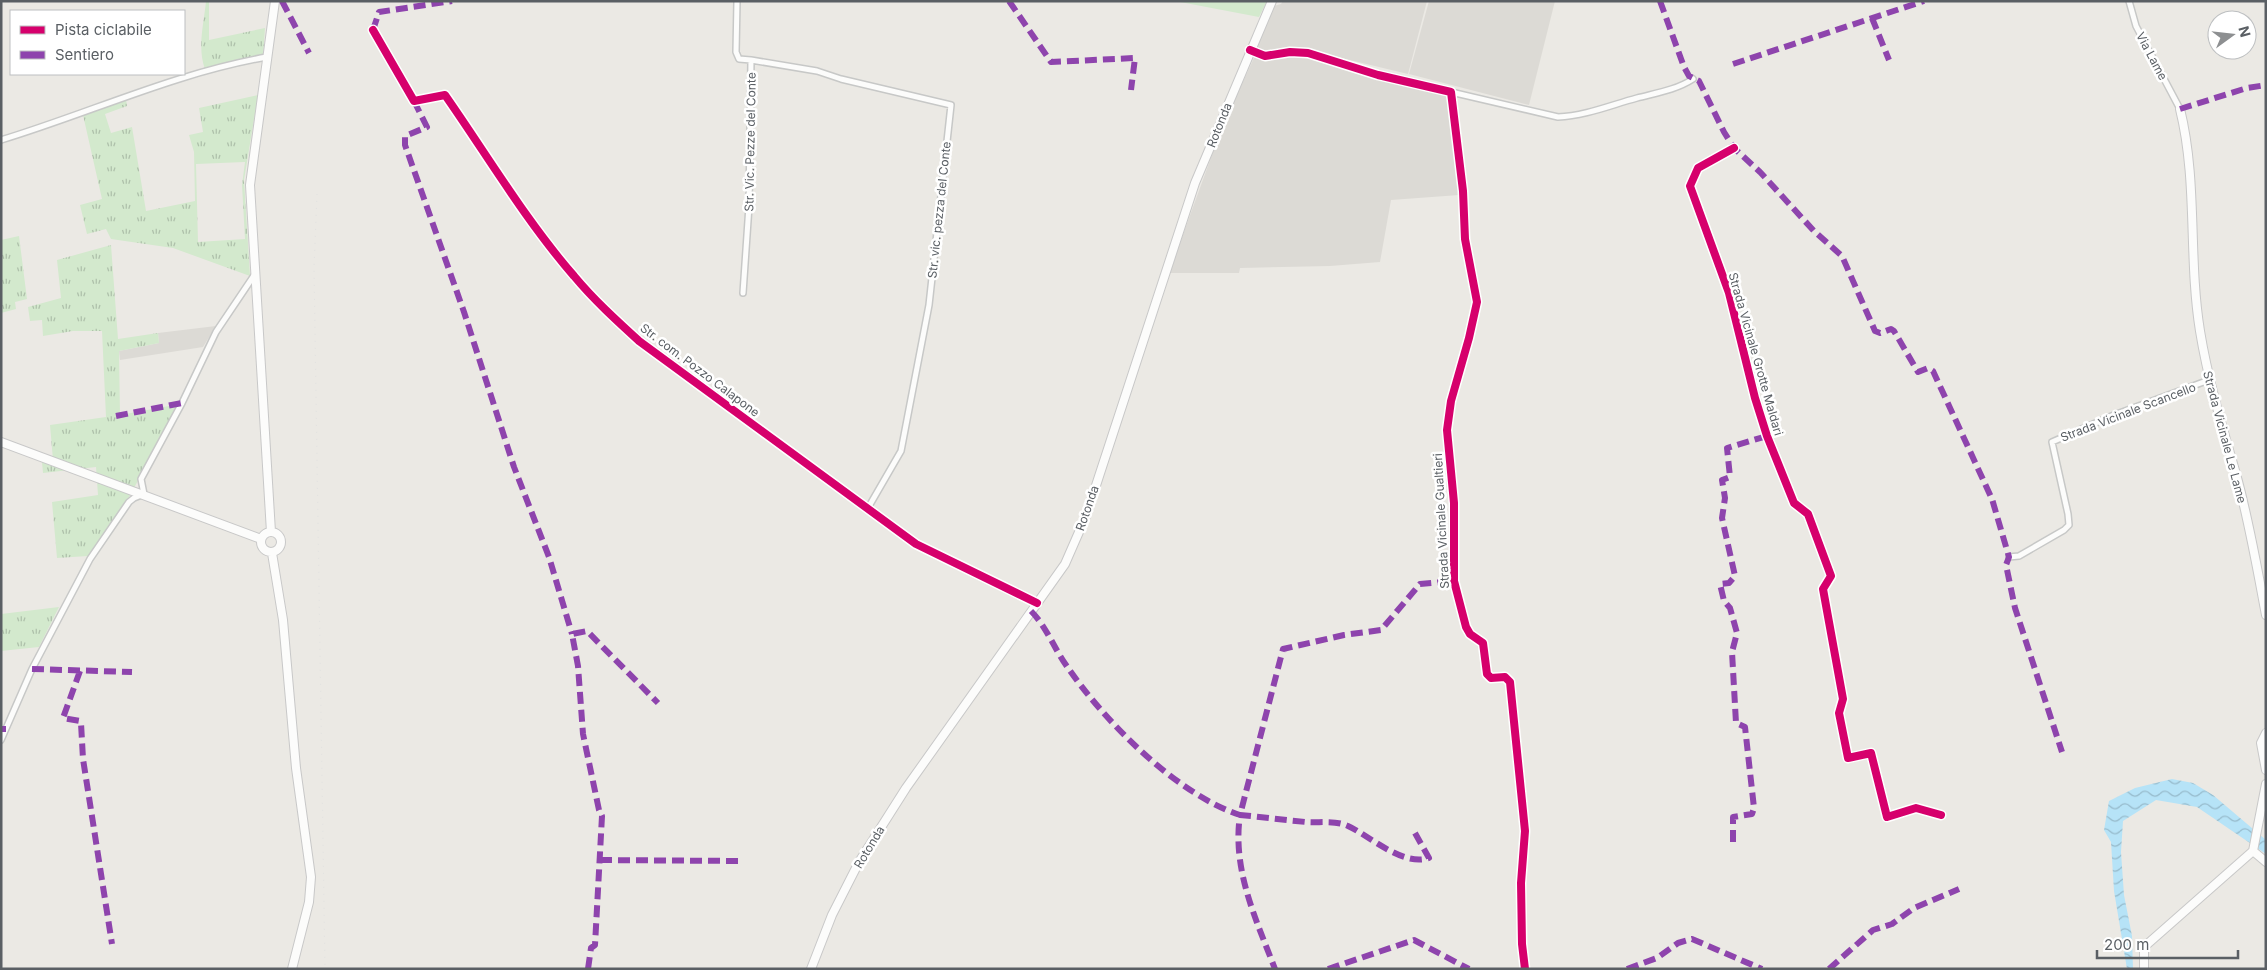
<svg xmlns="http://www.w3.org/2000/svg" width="2267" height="970" font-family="Inter,sans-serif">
<defs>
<pattern id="grass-tufts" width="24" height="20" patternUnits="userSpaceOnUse" patternTransform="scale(1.25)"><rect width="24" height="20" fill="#d3e9cd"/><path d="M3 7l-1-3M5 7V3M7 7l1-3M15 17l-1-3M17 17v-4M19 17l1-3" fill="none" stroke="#aec0aa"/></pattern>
<pattern id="water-waves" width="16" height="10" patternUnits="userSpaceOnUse" patternTransform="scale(1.25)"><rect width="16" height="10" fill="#b6e3f7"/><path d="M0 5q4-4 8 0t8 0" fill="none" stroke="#97bbcc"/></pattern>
</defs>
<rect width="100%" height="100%" fill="#ebe9e4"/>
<path fill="#dcdad5" d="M1283,1H1427L1408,74L1300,48L1266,54L1254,49L1274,6L1281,4Z
M1429,1H1555L1529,105L1409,74Z
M1294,53L1449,97L1459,195L1391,200L1380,262L1330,266L1240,268L1239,273H1169L1224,122L1254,58Z
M216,326L203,347L120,360L119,351L159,343L158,333Z"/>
<path fill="url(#grass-tufts)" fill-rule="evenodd" d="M206,1H209V40L265,28L263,57L229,62L205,69C197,48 204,23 206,1Z
M258,95L244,180L250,276L173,248L111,239L106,229L87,234L80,205L102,199L83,115L126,99L127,106L105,114L111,133L132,127L146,211L195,201L194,152L189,135L203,132L199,108ZM245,162L242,185L245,239L198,242L196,164Z
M19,236L27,299L15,302L16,309L1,313V240Z
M111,245L118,339L158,333L159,343L119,351L120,415L180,404L129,497L88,556L57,558L52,502L98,495L96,467L43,473L42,462L53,460L50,425L106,417L102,331H73L43,336L42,320L30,321L28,307L61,298L57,260Z
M59,607L39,647L1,651V614Z"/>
<path fill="#d3e9cd" d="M1175,1H1267L1259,17Z"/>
<path fill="url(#water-waves)" d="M2172,779L2193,783L2213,795L2266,840V854L2197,807L2156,800L2123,821L2121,852L2124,895L2132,936L2133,969H2127L2114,891L2111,842L2104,830L2109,801L2135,788Z"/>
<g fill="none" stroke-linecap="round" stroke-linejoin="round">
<defs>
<path id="street" d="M737,1L736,52L739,59L751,60L749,206L743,293
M2129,1L2136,26L2180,109
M373,30L414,101L445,95C487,155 526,221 574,276C594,300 616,320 639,341L916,544L1037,603
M1250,50L1265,56L1290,52L1308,53L1378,75L1451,92L1463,191L1465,239L1477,302L1469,338L1451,401L1447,430L1454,503V581L1466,627L1470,634L1483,643L1487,674L1491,678L1505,677L1510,682L1525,831L1521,883L1522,944L1525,969
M751,60L817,71L841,79L951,105L929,305L901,451L868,508
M1451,92L1558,117C1585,116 1611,105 1637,98C1656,93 1676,90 1693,79
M1,140C90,113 175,73 267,57
M1734,148L1698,168L1690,186L1729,293L1755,398L1767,436L1794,503L1808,514L1831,576L1823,589L1843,699L1839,713L1848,758L1871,753L1887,817L1916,808L1941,815
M2009,557L2019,556L2064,530L2069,525L2068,514L2052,442L2114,415L2209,380
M1,740L32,669L90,559L129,502L134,498L144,494L141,479L182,403L216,332L255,274"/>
<path id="secondary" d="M2180,109C2198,182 2188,257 2200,331C2208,380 2222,426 2236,474C2249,520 2257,568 2266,615
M1,442L261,539
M261 542a10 10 0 1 1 20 0a10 10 0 1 1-20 0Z
M271,532L250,185L275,1
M272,553L283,620L296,768L311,877L309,902L292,969
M2266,733L2261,743L2266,770
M2253,851L2266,784
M2253,851L2266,862
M811,969L832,915L859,862L906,788L1065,564L1086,516L1195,183L1272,1
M2144,969V947L2253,851"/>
</defs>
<use href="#street" stroke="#c7c8c7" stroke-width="8"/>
<use href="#secondary" stroke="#c8c8c8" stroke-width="10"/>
<use href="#street" stroke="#fcfcfb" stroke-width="5"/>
<use href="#secondary" stroke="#fcfcfb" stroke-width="8"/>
<path stroke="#e2e2e1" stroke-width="1" stroke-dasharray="1 6" stroke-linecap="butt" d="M317,194L314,268L325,969"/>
<path stroke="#8e44ad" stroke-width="6" stroke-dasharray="12 6" stroke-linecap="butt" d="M282,1L309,53
M1009,1L1051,62L1135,58L1131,90
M1660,1L1684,67L1689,76L1699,81L1724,132L1734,148L1760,172L1814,231L1842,256L1875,331L1880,333L1891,329L1894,331L1918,372L1928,368L1933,371L1992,499L2009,557L2006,565L2015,608L2062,752
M1872,18L1889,60
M373,30L379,12L452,1
M1733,64L1924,1
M414,101L427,127L405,136V145L464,312L514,467L549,557L572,634
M2180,109L2247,88L2266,85
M116,416L182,403
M1031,611C1046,626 1054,648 1066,665C1104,721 1176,794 1240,815C1232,870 1256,919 1275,969
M32,669L132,672
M80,671L63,718L80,721L81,723L83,759L112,944
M1,729H6
M1415,833L1429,858C1403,867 1370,836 1348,826C1335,820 1320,823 1306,822C1284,820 1262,817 1240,815L1283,649L1344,635L1381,630L1420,584L1454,581
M1733,842V817L1752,814L1754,808L1745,727L1736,723L1732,652L1737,633L1730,608L1724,601L1720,584L1729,583L1735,576L1722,518L1725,498L1722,480L1730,477L1727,448L1767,436
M600,860L741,861
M588,969L591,948L595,945L602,816L599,810L583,734L578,666L572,634L587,631L658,703
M1328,969L1414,940L1469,969
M1627,969L1657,958L1678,943L1692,939L1762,969
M1829,969L1873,930L1892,924L1914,908L1959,889"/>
<defs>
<path id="cycleway" d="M373,30L414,101L445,95C487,155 526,221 574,276C594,300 616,320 639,341L916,544L1037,603
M1250,50L1265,56L1290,52L1308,53L1378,75L1451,92L1463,191L1465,239L1477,302L1469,338L1451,401L1447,430L1454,503V581L1466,627L1470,634L1483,643L1487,674L1491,678L1505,677L1510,682L1525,831L1521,883L1522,944L1525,969
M1734,148L1698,168L1690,186L1729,293L1755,398L1767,436L1794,503L1808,514L1831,576L1823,589L1843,699L1839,713L1848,758L1871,753L1887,817L1916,808L1941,815"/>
</defs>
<use href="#cycleway" stroke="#fff" stroke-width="11"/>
<use href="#cycleway" stroke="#d6006c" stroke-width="8"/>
</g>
<g text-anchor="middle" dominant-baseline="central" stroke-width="5" stroke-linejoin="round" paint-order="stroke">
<g font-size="12" fill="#5a5f64" stroke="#fff">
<text transform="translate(2152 56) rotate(62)">Via Lame</text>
<text transform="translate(1219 125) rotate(-68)">Rotonda</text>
<text transform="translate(750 142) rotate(-89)">Str. Vic. Pezze del Conte</text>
<text transform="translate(939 210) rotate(-84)">Str. vic. pezza del Conte</text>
<text transform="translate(1756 354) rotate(74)">Strada Vicinale Grotte Maldari</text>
<text transform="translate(700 370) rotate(37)">Str. com. Pozzo Calapone</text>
<text transform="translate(2128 412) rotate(-21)">Strada Vicinale Scancello</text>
<text transform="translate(2225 437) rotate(75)">Strada Vicinale Le Lame</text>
<text transform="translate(1087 508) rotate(-71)">Rotonda</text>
<text transform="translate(1441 521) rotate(-93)">Strada Vicinale Gualtieri</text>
<text transform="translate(869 847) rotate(-59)">Rotonda</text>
</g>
</g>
<rect width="2267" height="970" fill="none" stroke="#5a5f64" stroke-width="5"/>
<rect x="10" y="10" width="175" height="65" fill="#ffffff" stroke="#bdbfc1"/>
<rect x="20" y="26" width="25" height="8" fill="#d6006c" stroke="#bdbfc1"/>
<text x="55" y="35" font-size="15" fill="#5a5f64">Pista ciclabile</text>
<rect x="20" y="51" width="25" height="8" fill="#8e44ad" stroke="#bdbfc1"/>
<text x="55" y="60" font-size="15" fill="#5a5f64">Sentiero</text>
<g transform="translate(2232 35) rotate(75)"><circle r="24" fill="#ffffff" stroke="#bdbfc1"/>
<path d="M0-4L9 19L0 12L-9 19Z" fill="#8d8f91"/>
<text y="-8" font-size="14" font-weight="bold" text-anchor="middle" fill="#5a5f64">N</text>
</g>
<path d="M2097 950v8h141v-8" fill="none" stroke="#5a5f64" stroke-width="2.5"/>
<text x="2104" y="950" font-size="15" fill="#5a5f64" stroke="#ffffff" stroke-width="4" paint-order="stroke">200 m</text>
</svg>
